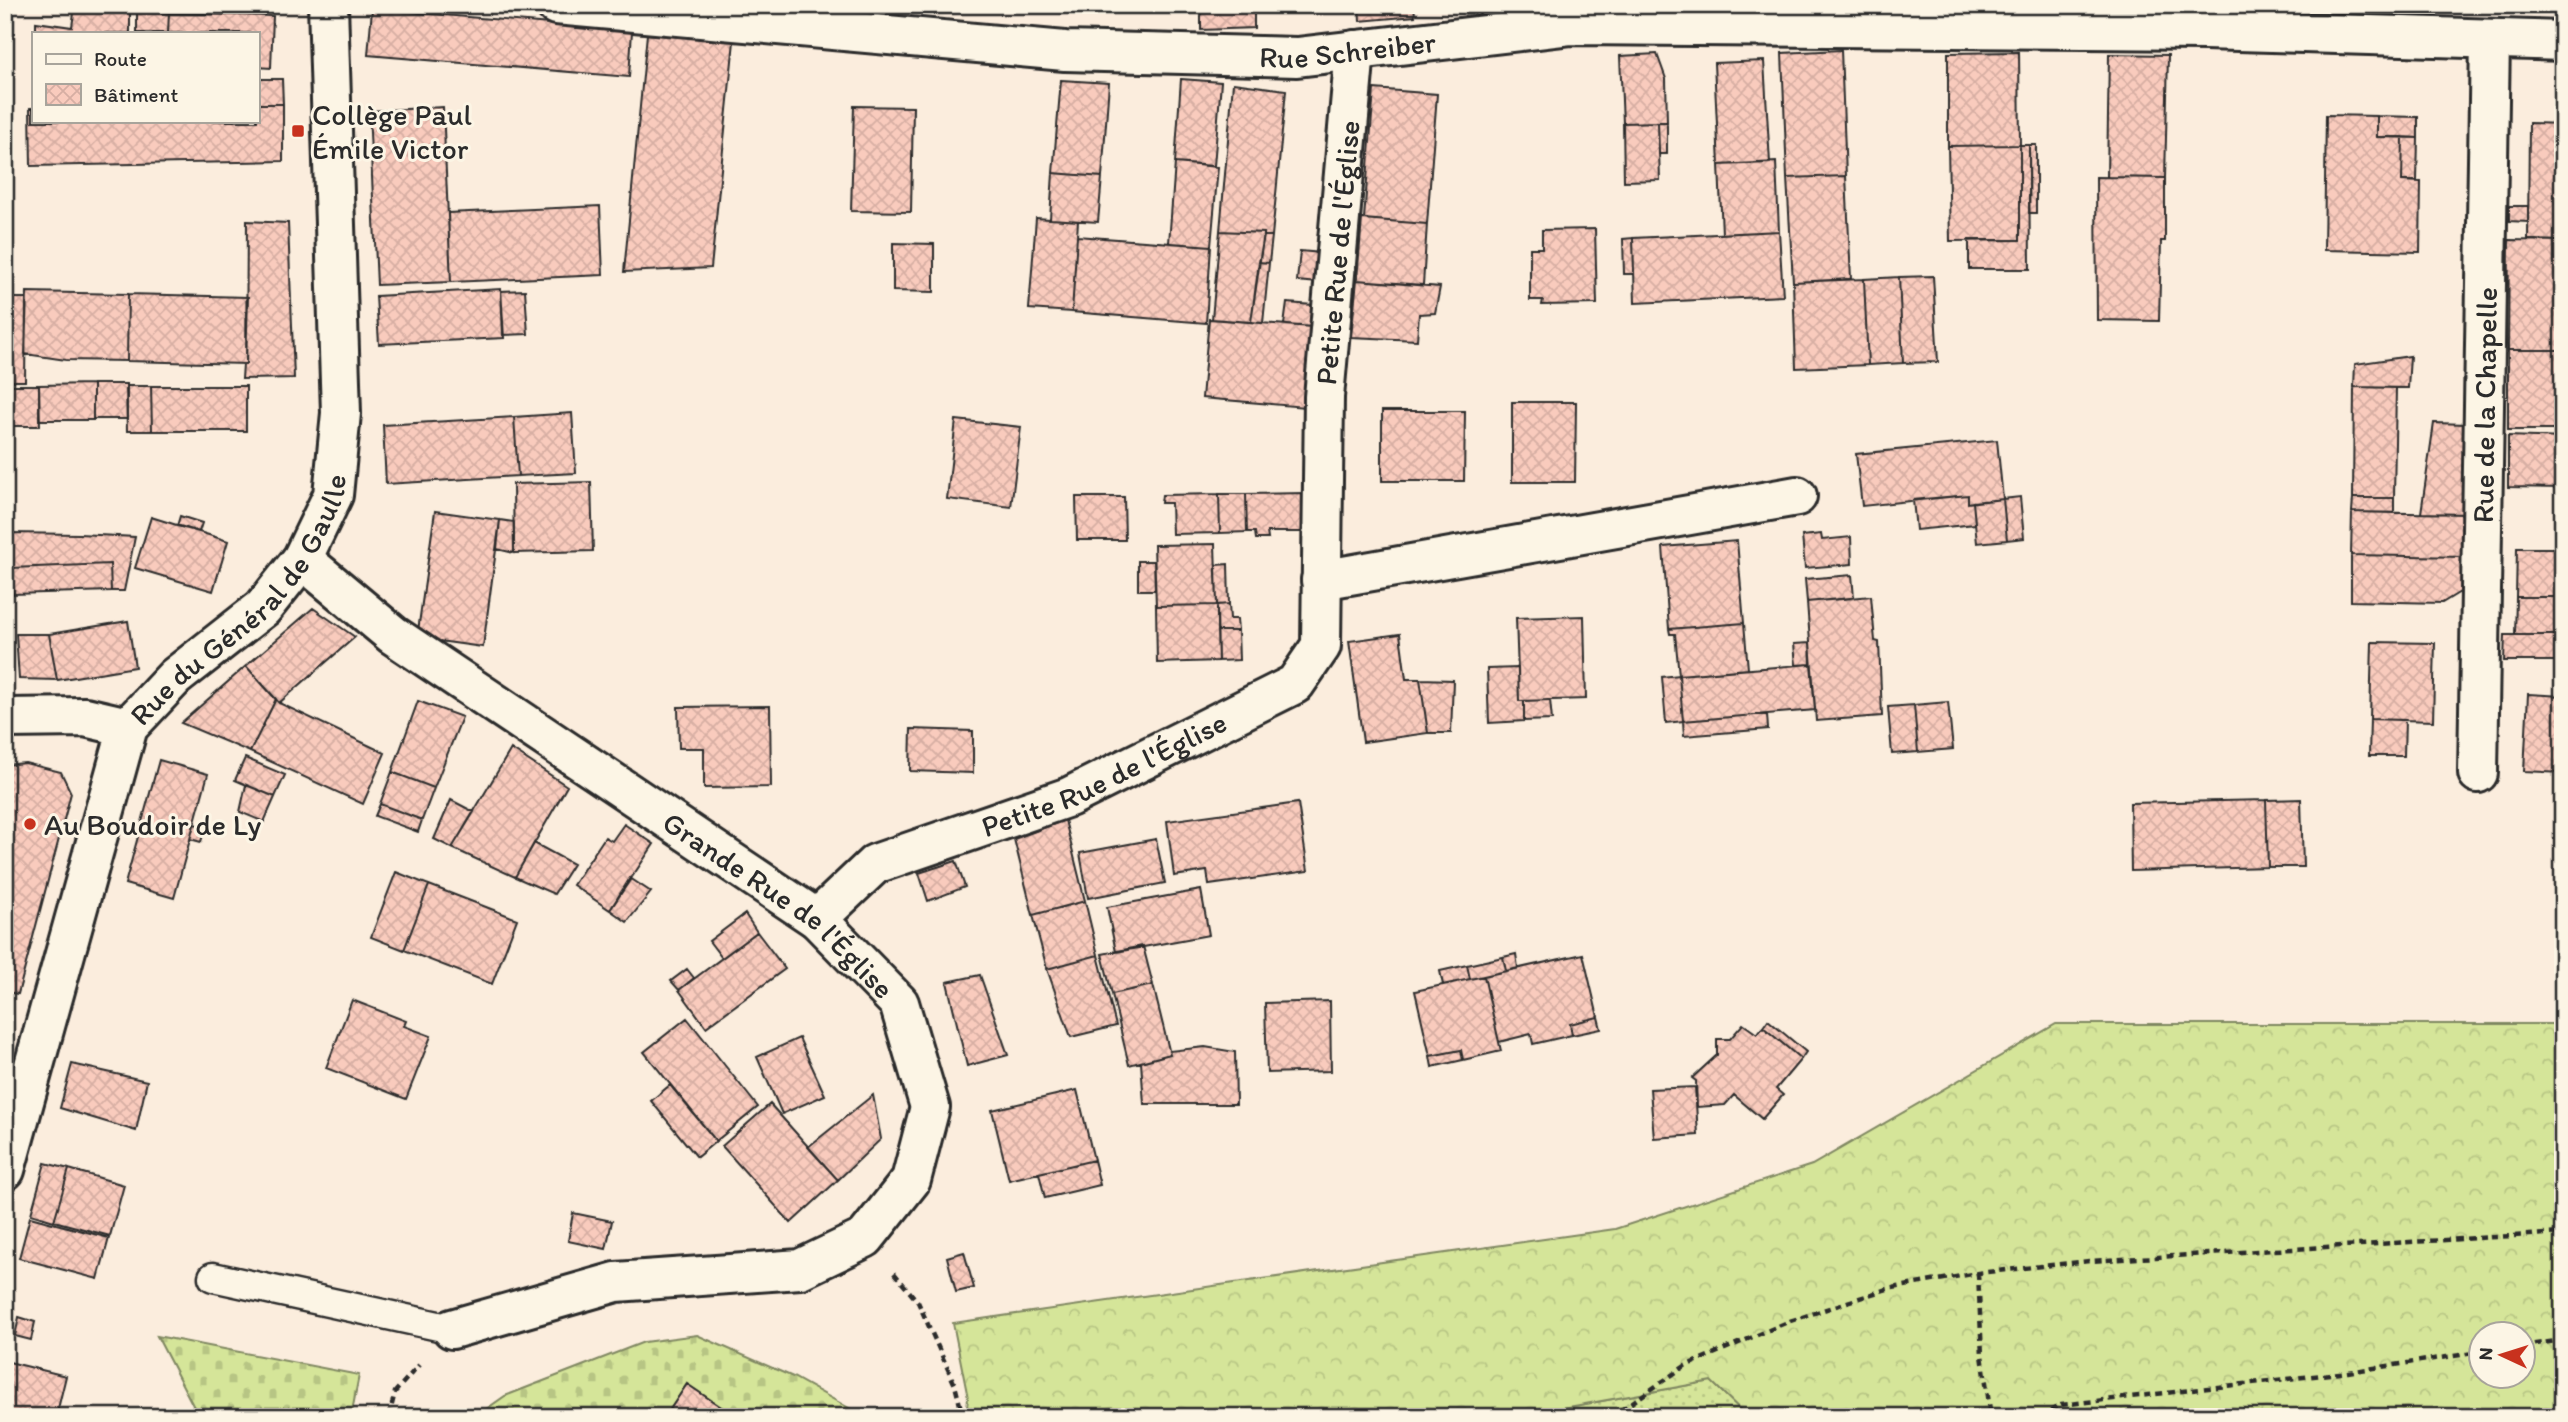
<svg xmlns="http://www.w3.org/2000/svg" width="2568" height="1422" font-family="Itim,sans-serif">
<defs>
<pattern id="grass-dots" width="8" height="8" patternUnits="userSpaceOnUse" patternTransform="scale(1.75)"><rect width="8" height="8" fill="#d5e599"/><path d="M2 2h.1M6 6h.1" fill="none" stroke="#b7c584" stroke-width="1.8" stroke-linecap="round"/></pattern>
<pattern id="forest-crowns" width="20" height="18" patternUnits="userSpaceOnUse" patternTransform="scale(1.75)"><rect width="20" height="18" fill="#d5e599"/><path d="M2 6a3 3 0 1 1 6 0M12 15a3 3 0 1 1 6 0" fill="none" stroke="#b7c584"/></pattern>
<pattern id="cemetery-stones" width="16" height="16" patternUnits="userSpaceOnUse" patternTransform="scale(1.75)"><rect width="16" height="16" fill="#d5e599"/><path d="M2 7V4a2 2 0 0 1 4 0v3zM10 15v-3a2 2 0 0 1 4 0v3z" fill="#b7c584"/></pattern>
<pattern id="building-cross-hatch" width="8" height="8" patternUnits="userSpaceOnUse" patternTransform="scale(1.75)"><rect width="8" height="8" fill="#f9cbbd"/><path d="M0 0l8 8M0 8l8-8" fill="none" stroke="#d6aea3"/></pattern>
</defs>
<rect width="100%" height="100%" fill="#fbeddd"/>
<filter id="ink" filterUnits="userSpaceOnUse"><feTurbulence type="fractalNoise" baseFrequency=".0143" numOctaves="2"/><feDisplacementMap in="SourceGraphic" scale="14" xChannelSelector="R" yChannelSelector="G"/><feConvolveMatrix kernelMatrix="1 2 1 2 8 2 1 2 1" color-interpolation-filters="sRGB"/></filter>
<g filter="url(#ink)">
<path fill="url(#grass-dots)" stroke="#808862" stroke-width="2" d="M1711,1381L1748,1417H1514Z"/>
<path fill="url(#forest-crowns)" stroke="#808862" stroke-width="2" fill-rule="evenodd" d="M2056,1024H2563V1417H1748L1711,1381L1514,1417H966L968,1398L953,1323L1615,1229L1812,1165ZM2480,1334H2522V1376H2480Z"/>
<path fill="url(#cemetery-stones)" stroke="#808862" stroke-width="2" d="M697,1335L793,1377L865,1417H736L687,1384L665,1417H480L485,1410L505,1396L644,1342Z
M157,1336L359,1375L351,1417H199Z"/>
<path fill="url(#building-cross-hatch)" stroke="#2b2b2b" stroke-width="2" d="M1038,5H1064V13L1038,10Z
M1201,5H1254V28L1201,30Z
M1359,5H1414L1415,16L1360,21Z
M75,6L130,11V33H36V22L72,27Z
M372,9L632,31L629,77L368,55Z
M137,12L169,13L168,33H137Z
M169,13L273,16L271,68L257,67V33H168Z
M647,34L734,41L711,268L624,272Z
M1841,50L1846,176L1787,178L1782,53Z
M2019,52L2020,145L1948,146V53Z
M1657,54L1666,79L1667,122L1623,123L1620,56Z
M2109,54L2168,55L2165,178L2107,177Z
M1764,61L1770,163L1719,165L1714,63Z
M257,79H282L283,104H257Z
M1181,79L1221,82L1214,166L1175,163Z
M1061,80L1109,83L1102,177L1053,173Z
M1233,83L1286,90L1272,236H1264V233L1220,231Z
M1374,89L1437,94L1427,224L1364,219Z
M257,104H283V161L31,166L30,108H33V121H257Z
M854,106L913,107L911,212L851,211Z
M443,107L451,282L377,285L369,111Z
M2326,115L2377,116V137H2403L2402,181L2421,182L2420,252L2324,250Z
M2377,116L2418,117V138L2377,137Z
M1658,122H1667V154H1659Z
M1658,122L1660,180L1624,181L1623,123Z
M2529,123L2563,124V241L2528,240Z
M2403,137L2418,138L2417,181H2402Z
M2020,145H2029L2030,269H1969V240H2020Z
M2020,145V240L1950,241L1948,146Z
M2029,145H2036V213H2029Z
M1776,162L1779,231L1722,234L1719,165Z
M1175,163L1218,167L1211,246L1169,243Z
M1053,173L1102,177L1098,222L1050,219Z
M1846,176L1851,279L1793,282L1787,178Z
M2096,177L2165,178V241H2161L2159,321L2097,320Z
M600,206L603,275L451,282L448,213Z
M2509,206H2528V222L2509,221Z
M1036,218L1078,221L1072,312L1029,309Z
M1362,219L1427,224L1423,285L1357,280Z
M247,221L288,223L294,378L242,379L243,364H246Z
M1595,229L1597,304L1542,305L1543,300H1530V248H1542V230Z
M1220,231L1264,233L1251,322L1212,319Z
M1779,231L1783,296L1635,303L1633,238Z
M1077,236L1211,246L1206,323L1072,312Z
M1264,236H1272L1269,263L1259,262Z
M1633,238L1634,274H1624L1623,239Z
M2509,240L2563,241V350H2508Z
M893,243L934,244V292L893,291Z
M1300,251L1321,253L1318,283L1297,281Z
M1259,262L1269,263L1263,323L1251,322Z
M1933,276L1938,362L1903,363L1899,277Z
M1899,277L1903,363L1868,365L1864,279Z
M1864,279L1868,365L1796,368L1793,282Z
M1357,280L1440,287L1435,313L1419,314L1417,340L1351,337Z
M501,289L504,338L379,344L376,296Z
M525,290L528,334L503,335L501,291Z
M27,292L128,294L127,361L66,360L25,354Z
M128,294L248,297L246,364L127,361Z
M5,298H26L25,381H5Z
M1287,303L1313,305L1312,327L1284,325Z
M1209,319L1312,327L1305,407L1202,398Z
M2508,350H2563V430H2508Z
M2410,356L2408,388L2354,387L2355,364Z
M93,384V420H39V385Z
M93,384H127V419H93Z
M5,385H39L40,426H5Z
M126,386H151L152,431H127Z
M151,386H246V431H152Z
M2354,387L2396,388L2394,498H2353Z
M1512,402H1576L1575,482H1512Z
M1382,411H1465L1464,481H1382Z
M572,413L576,473L518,476L514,417Z
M514,417L518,476L386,484L383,425Z
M956,420L1021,427L1011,507L947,499Z
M2434,423L2467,424L2466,514L2421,513Z
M2508,436L2563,438V488L2508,487Z
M1997,440L2003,499L1968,503V495L1862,506L1856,454Z
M591,482L593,551L514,553L513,484Z
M1305,493V532H1267L1268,539H1256L1255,532H1247L1246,494Z
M1219,494L1220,533L1172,534L1171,503H1161L1162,495Z
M1219,494H1246L1247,532L1220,533Z
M1968,495V503L1973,502L1975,524L1916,530L1913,500Z
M1076,497H1124L1125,540H1077Z
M2020,497L2024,538L2007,540L2003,499Z
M2353,498H2394V513L2352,512Z
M2003,499L2007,540L1977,543L1973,502Z
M435,511L500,520L483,647L417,638Z
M2352,512L2466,514L2465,557L2351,555Z
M180,516L202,523L199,532L177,526Z
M151,517L228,541L213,591L135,568Z
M500,520L514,522V553L497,549Z
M9,533L79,534L135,537L124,591H111L110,564L11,568Z
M1821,534L1822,540L1851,537L1852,564L1805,568L1802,536Z
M1737,541L1744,623L1669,629L1663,547Z
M1215,544L1217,605L1156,606L1154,545Z
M2517,548H2563V597H2516Z
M2351,555L2465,557V589L2442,603L2351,601Z
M1138,561H1154L1155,590H1138Z
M110,564L111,591L13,594L11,568Z
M1228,564L1229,604L1217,605L1216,565Z
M1852,575L1854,598L1807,602L1805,579Z
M1871,596L1875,641L1879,642L1882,716L1816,721L1807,602Z
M2516,597H2563V635H2515Z
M1229,604L1230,619H1237L1238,631H1217V605Z
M1217,605L1218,661L1157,663L1156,606Z
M313,608L355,637L279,703L246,666Z
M1584,616L1586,699L1519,701L1516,618Z
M128,621L135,667L57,680L49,634Z
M1744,623L1748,669L1679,675L1675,634H1670L1669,629Z
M1217,631H1238L1239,660L1218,661Z
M16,634H49L57,680L19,679Z
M1400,634L1406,679H1420L1428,733L1363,742L1349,641Z
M2505,635H2563V661H2504Z
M2372,642L2435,643L2433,721L2370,719Z
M1810,643L1811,664L1796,665L1794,644Z
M1811,664L1815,710L1683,721L1679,675Z
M246,666L276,699L250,752L181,723Z
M1518,668L1519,701H1524V721L1489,723L1487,669Z
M1679,675L1683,721L1666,723L1662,677Z
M1420,679L1453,680L1451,733H1428Z
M2528,694L2563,696V773L2524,771Z
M276,699L279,703L385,753L363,804L250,752Z
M1550,700L1552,720L1524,721V701Z
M418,701L462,717L434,788L392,772Z
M1948,702L1953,749L1918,752L1914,705Z
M1914,705L1918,752L1892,754L1888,707Z
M770,706L771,787L704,788V748H679L678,707Z
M1767,714L1768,729L1684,736L1683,721Z
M2370,719L2405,720L2404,756H2369Z
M911,729L973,731V773L910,771Z
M511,749L567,786L515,877L452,848Z
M245,758L285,775L275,797L235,780Z
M159,760L208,774L174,898L125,884Z
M25,763L61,772L71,793L18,994L5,992V765Z
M392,772L434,788L422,820L380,804Z
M246,785L275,797L264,822L240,812Z
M2301,799L2303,867H2268L2266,800Z
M451,800L474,812L452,848L434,839Z
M2266,800L2268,867L2131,871L2130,803Z
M1298,803L1308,871L1209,885L1207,871L1174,876L1167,821Z
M380,804L422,820L418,832L375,816Z
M1065,820L1085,901L1033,915L1014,839Z
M194,824L205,827L201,842L190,839Z
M624,824L654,844L610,910L573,885L605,837L612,841Z
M1156,839L1165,883L1088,898L1080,853Z
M534,843L573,864L554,894L515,877Z
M956,861L965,887L928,901L919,873Z
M396,872L429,885L404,950L371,937Z
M630,878L651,892L627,922L610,910Z
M429,885L517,919L492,984L404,950Z
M1201,890L1209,935L1116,952L1107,907Z
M1085,901L1098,955L1047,969L1033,915Z
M745,914L757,932L722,958L709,941Z
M757,932L785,969L706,1027L679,990Z
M1143,946L1153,985L1112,994L1102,954Z
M1516,954L1518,968L1506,971L1503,957Z
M1583,954L1598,1017L1570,1024L1572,1035L1533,1044L1531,1034L1499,1042L1484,976Z
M1098,955L1116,1026L1071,1037L1047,969Z
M1503,957L1506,971L1470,979L1467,965Z
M1467,965L1470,979L1443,985L1440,971Z
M687,969L694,978L679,990L671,981Z
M980,975L1008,1055L967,1066L947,982Z
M1484,976L1501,1051L1463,1060L1461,1050L1430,1056L1415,991Z
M1153,985L1170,1054L1129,1065L1112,994Z
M352,1000L406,1021L404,1026L431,1036L406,1099L326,1068Z
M1330,1001L1331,1071L1267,1073L1265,1003Z
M1598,1017L1601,1029L1572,1035L1570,1024Z
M687,1018L758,1107L716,1141L644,1052Z
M1768,1020L1806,1052L1801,1059L1763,1027Z
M1743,1024L1757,1034L1763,1027L1801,1059L1776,1089L1783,1095L1762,1119L1734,1095L1725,1105L1697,1107L1696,1081L1692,1078L1717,1055V1039H1730Z
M799,1038L825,1095L782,1114L757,1057Z
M1205,1047L1235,1052L1236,1104H1144L1141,1062L1170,1054L1169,1051Z
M1461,1050L1463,1060L1432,1067L1430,1056Z
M72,1064L147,1081L136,1131L60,1108Z
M670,1085L716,1141L697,1157L651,1101Z
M1695,1087L1698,1135L1654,1138L1650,1089Z
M1077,1090L1094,1160L1009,1180L992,1110Z
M873,1095L881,1139L838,1180L808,1147Z
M770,1104L838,1180L791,1223L722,1146Z
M1094,1160L1100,1185L1045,1198L1039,1173Z
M45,1163L69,1169L54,1221L31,1214Z
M69,1169L124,1185L110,1236L54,1221Z
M573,1213L612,1221L606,1249L568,1241Z
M30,1217L109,1238L98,1279L19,1258Z
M964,1252L974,1288L956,1292L947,1257Z
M19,1317L35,1322L31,1340L15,1336Z
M5,1361L66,1376L56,1417H5Z
M687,1384L736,1417H665Z"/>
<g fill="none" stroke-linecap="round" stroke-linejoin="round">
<defs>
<path id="lane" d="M213,1277L452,1329"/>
<g id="street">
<path id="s1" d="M556,5L1065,51L1297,57L1572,25L2205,30L2563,41"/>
<path id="s2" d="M302,559L393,635L817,919L899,1003L930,1107L911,1180L865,1238L800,1269L616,1282L452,1329"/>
<path d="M1321,580L1797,496"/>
<path d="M5,718L85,717L128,727"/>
<path id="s3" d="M2478,773L2490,39"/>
<path id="s4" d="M817,919L875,864L1069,797L1295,684L1321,646L1324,397L1355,50"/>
</g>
<g id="secondary">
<path id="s5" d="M5,1170L128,727L175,677L263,608L302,559L333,495L341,413L328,5"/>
</g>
</defs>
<use href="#lane" stroke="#2b2b2b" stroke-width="33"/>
<use href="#street" stroke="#2b2b2b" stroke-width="44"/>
<use href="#secondary" stroke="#2b2b2b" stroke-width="44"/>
<path stroke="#2b2b2b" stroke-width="4.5" stroke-dasharray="7 5" stroke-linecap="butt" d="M894,1273L918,1302L955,1385L963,1417
M1978,1273L1982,1355L1991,1417
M2522,1346L2563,1340
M389,1417L395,1392L419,1365
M1611,1417L1685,1366L1790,1321L1887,1289L1978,1273L2089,1261L2563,1233
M2040,1417L2061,1405L2348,1372L2480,1352"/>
<use href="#lane" stroke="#fcf5e5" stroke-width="28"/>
<use href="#street" stroke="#fcf5e5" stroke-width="38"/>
<use href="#secondary" stroke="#fcf5e5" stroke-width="38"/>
</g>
</g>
<g fill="#c8321e" stroke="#fcf5e5" stroke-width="2.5">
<rect x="291" y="124" width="14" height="14" rx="3.5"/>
<circle cx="30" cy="824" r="7"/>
</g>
<g text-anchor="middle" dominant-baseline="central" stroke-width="6" stroke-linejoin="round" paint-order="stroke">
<g font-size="30" fill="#2b2b2b" stroke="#fcf5e5">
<text stroke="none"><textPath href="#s1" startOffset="794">Rue Schreiber</textPath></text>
<text stroke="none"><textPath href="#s4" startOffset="978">Petite Rue de l'Église</textPath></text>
<text stroke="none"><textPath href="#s3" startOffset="368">Rue de la Chapelle</textPath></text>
<text stroke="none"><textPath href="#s5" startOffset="632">Rue du Général de Gaulle</textPath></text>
<text stroke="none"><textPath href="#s4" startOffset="326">Petite Rue de l'Église</textPath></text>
<text stroke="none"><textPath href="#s2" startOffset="590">Grande Rue de l'Église</textPath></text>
</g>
<g font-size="30" fill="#2b2b2b" stroke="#fcf5e5" text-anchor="start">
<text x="312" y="114">Collège Paul<tspan x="312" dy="34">Émile Victor</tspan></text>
<text x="44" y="824">Au Boudoir de Ly</text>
</g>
</g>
<rect width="2568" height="1422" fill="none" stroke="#fcf5e5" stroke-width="28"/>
<rect x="14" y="14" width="2540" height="1394" fill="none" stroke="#2b2b2b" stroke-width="2.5" filter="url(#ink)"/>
<rect x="32" y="32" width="228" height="91" fill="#fcf5e5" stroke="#a8a49b" stroke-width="2"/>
<rect x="46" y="54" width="35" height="10" fill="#fcf5e5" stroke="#a8a49b" stroke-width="2"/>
<text x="94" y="66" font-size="21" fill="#2b2b2b">Route</text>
<rect x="46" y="84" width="35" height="21" fill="url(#building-cross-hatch)" stroke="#a8a49b" stroke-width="2"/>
<text x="94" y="102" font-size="21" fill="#2b2b2b">Bâtiment</text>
<g transform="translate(2502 1355) rotate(274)"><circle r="33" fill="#fcf5e5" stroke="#a8a49b" stroke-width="2"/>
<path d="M0-5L12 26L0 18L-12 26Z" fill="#c8321e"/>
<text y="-10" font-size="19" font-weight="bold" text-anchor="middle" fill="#2b2b2b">N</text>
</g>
</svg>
